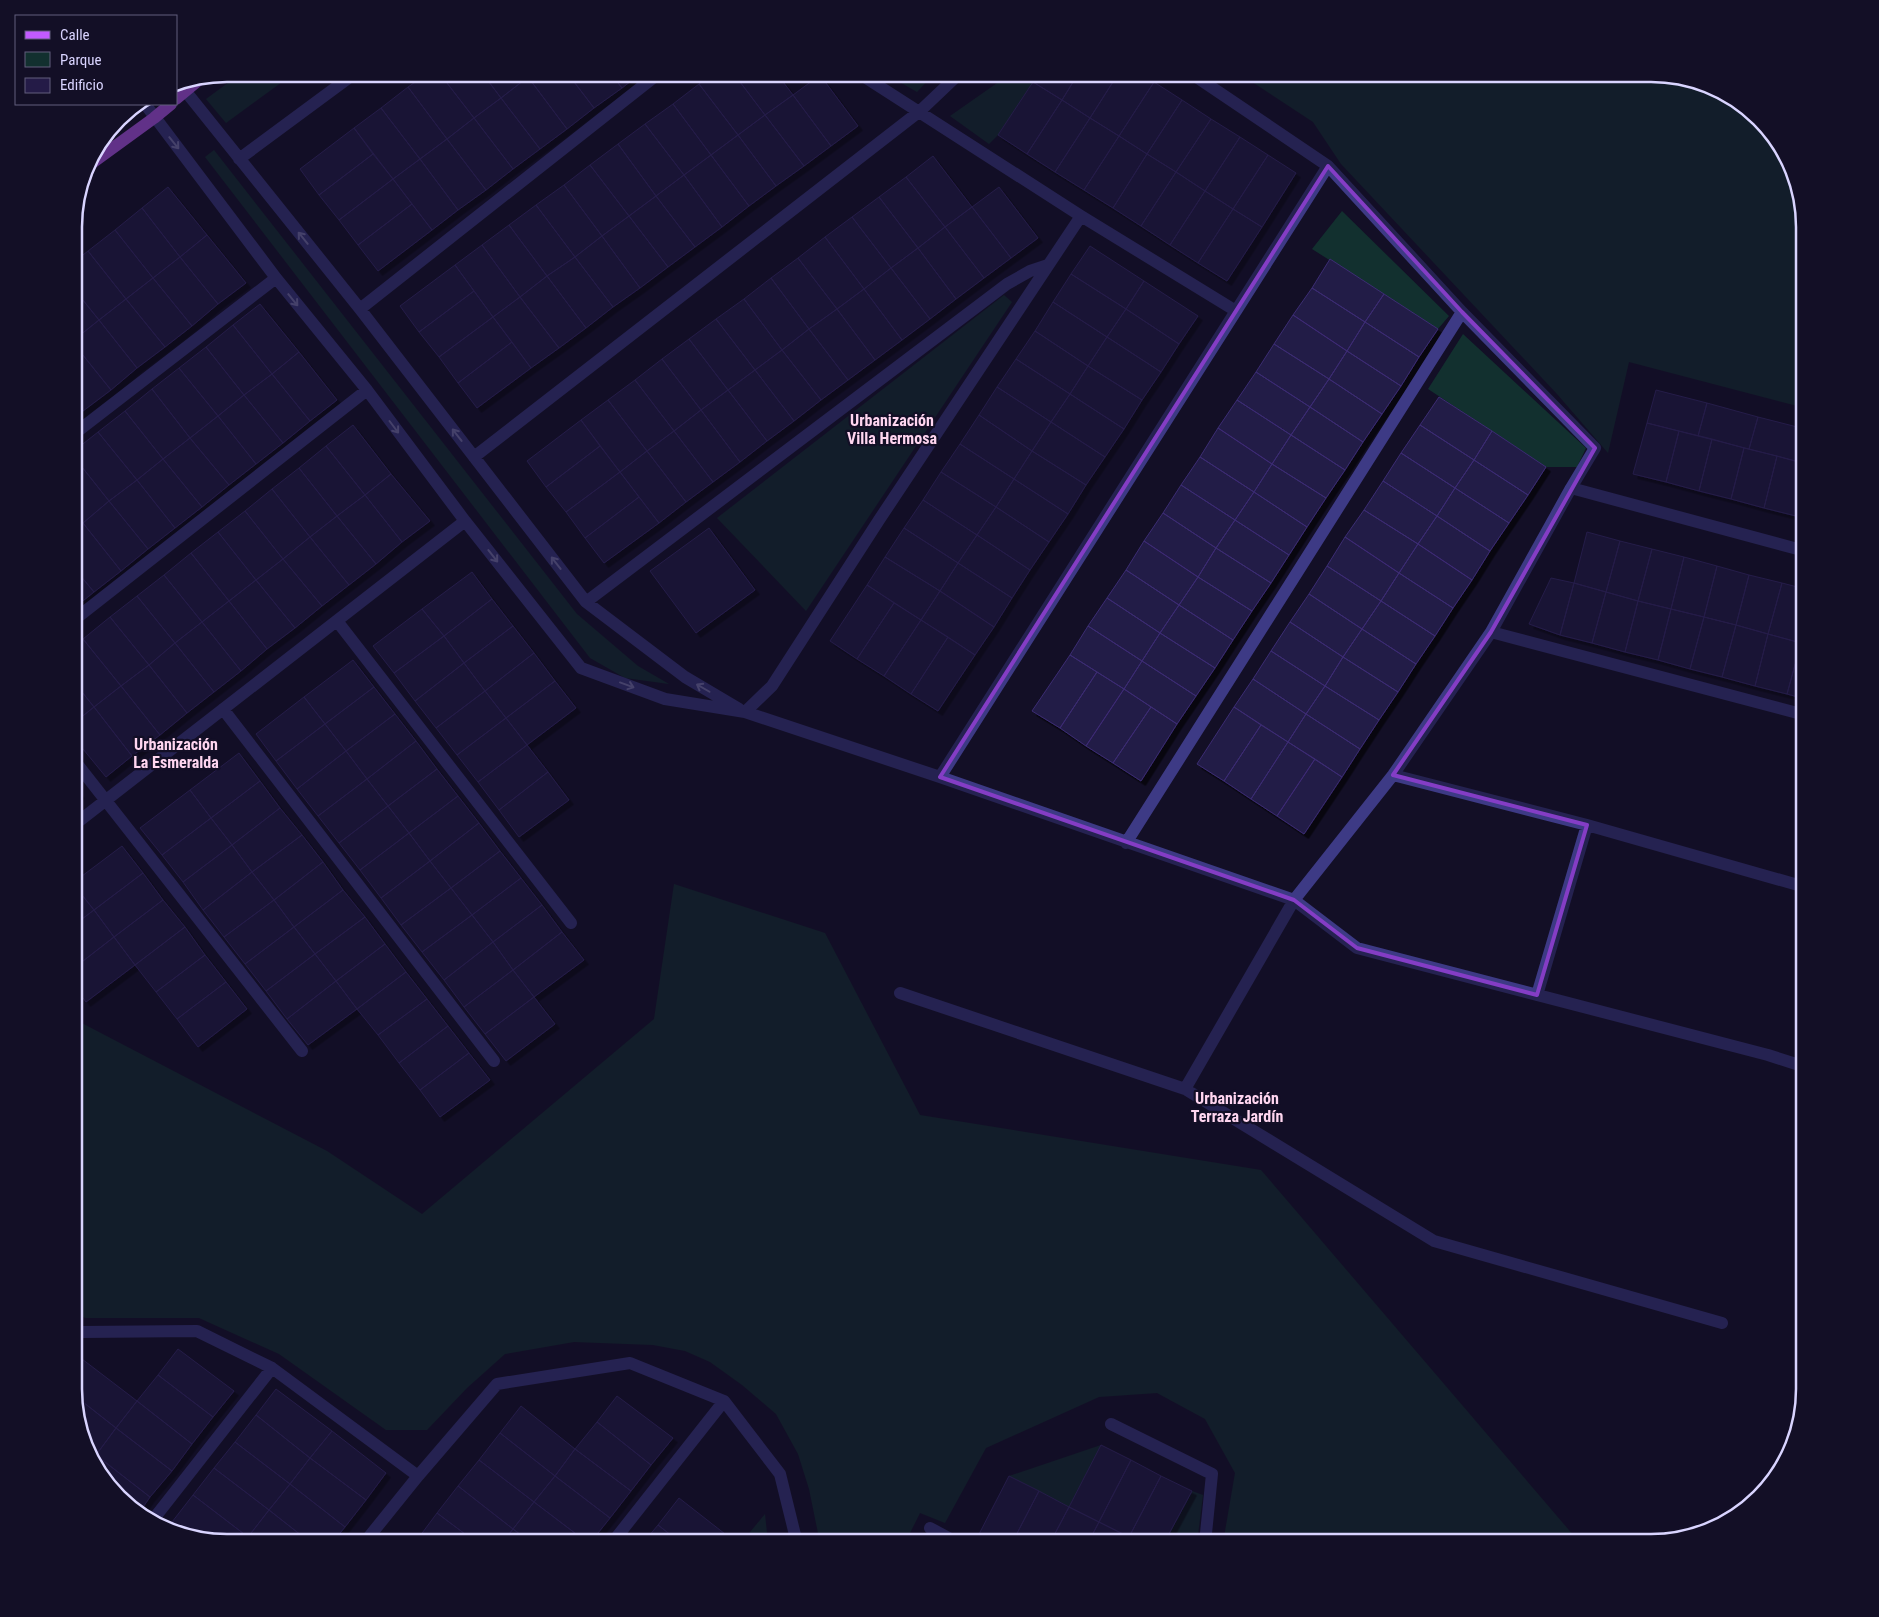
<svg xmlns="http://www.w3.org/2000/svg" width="1879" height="1617" font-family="'Roboto Condensed',sans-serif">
<defs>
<filter id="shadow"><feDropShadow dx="4.5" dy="4.5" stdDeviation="0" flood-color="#0009"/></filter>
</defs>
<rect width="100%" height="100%" fill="#130f26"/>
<path fill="#12302f" d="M240,74H293L226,123L206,99Z
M902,74H934L917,92L898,81Z
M1010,74H1020L1033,82L998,135L989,144L950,116Z
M1240,74H1652L1710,85L1753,112L1793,169L1805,228V408L1629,362L1608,453L1557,394L1341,164L1313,122Z
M214,150L577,614L638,666L669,684L625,678L590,658L205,157Z
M1342,211L1449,316L1438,329L1312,249Z
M1004,295L1012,302L806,611L717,518Z
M1463,334L1586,448L1577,467H1546L1428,389Z
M674,884L825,933L920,1115L1261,1170L1580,1543H1223L1235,1473L1205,1419L1157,1393L1099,1397L986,1448L945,1523L920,1513L905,1543H820L809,1489L798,1454L776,1414L742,1385L710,1362L685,1351L653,1345L574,1342L505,1354L467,1388L427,1430H386L279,1354L199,1318H86L74,1314V1019L327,1151L422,1214L654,1019Z
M1101,1445L1069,1507L1009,1476Z
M1192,1491L1203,1495L1197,1543H1164Z
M765,1514L768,1543H741Z"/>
<path fill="#241b47" stroke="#3b2d73" filter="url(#shadow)" d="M427,74H440L474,118L447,139L408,87Z
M440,74H483L501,98L474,118Z
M483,74H525L528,77L501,98Z
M533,74H568L594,108L567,129L528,77Z
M568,74H611L622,88L594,108Z
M611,74H640L622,88Z
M713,74H734L765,115L738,135L699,84Z
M734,74H777L793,95L765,115Z
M1038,74H1078L1062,100L1033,82Z
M1078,74H1118L1090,118L1062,100Z
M1118,74H1141L1154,82L1119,136L1090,118Z
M820,75L858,126L831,146L793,95Z
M528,77L567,129L540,149L501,98Z
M1033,82L1062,100L1027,154L998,135Z
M1154,82L1182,100L1147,154L1119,136Z
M699,84L738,135L711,155L673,104Z
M408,87L447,139L420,159L381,108Z
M793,95L831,146L804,166L765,115Z
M501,98L540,149L513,169L474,118Z
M1062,100L1090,118L1055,172L1027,154Z
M1182,100L1211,119L1176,172L1147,154Z
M673,104L711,155L684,175L645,124Z
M381,108L420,159L393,179L354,128Z
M765,115L804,166L776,186L738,135Z
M474,118L513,169L486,190L447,139Z
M1090,118L1119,136L1084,190L1055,172Z
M1211,119L1240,137L1205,191L1176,172Z
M645,124L684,175L656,196L618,144Z
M354,128L373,154L319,195L300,169Z
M738,135L776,186L749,206L711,155Z
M1119,136L1147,154L1113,208L1084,190Z
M1240,137L1268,155L1233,209L1205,191Z
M447,139L486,190L458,210L420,159Z
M618,144L656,196L629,216L590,165Z
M373,154L393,179L339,220L319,195Z
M1147,154L1176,172L1141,226L1113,208Z
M711,155L749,206L722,227L684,175Z
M1268,155L1296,173L1262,227L1233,209Z
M933,156L972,207L945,227L906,177Z
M420,159L458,210L432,230L393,179Z
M590,165L629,216L602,236L564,185Z
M1176,172L1205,191L1170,245L1141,226Z
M684,175L722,227L695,247L656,196Z
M906,177L945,227L918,248L879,197Z
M393,179L412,204L358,245L339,220Z
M564,185L602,236L575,257L536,205Z
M168,187L207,235L180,257L142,208Z
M999,187L1038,238L1011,258L972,207Z
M1205,191L1233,209L1198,263L1170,245Z
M656,196L695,247L668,267L629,216Z
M879,197L918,248L891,268L852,217Z
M412,204L432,230L378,271L358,245Z
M536,205L575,257L547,276L509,225Z
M972,207L1011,258L984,278L945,227Z
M142,208L180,257L153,278L115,230Z
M1233,209L1262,227L1227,281L1198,263Z
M629,216L668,267L640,288L602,236Z
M852,217L891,268L864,289L825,237Z
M509,225L547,276L520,297L482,245Z
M945,227L984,278L956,299L918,248Z
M115,230L153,278L126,299L88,251Z
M207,235L246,283L218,304L180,257Z
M602,236L640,288L613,307L575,257Z
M825,237L864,289L837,309L798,258Z
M482,245L520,297L493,317L455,265Z
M1090,246L1144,281L1126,309L1071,274Z
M918,248L956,299L930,319L891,268Z
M88,251L126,299L99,320L74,289V262Z
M180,257L218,304L192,326L153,278Z
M575,257L613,307L586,328L547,276Z
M798,258L837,309L809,329L771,278Z
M1330,259L1384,294L1365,322L1312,288Z
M455,265L474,291L419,332L400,306Z
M891,268L930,319L902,340L864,289Z
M1071,274L1126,309L1107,337L1053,302Z
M547,276L586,328L559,348L520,297Z
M153,278L192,326L165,347L126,299Z
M771,278L809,329L782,350L744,299Z
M1144,281L1198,316L1179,344L1126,309Z
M1312,288L1365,322L1347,351L1293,315Z
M74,289L99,320L74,340Z
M864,289L902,340L875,360L837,309Z
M474,291L493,317L439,357L419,332Z
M1384,294L1438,329L1419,357L1365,322Z
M520,297L559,348L531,368L493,317Z
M126,299L165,347L137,368L99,320Z
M744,299L782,350L755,370L716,319Z
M1053,302L1107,337L1088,366L1035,331Z
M260,304L299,352L272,374L233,325Z
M837,309L875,360L848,380L809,329Z
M1126,309L1179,344L1161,372L1107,337Z
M1293,315L1347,351L1329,379L1274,344Z
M493,317L512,342L458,383L439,357Z
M716,319L755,370L728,390L689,339Z
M99,320L137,368L111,390L74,344V340Z
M1365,322L1419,357L1401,386L1347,351Z
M233,325L272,374L244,395L206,347Z
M809,329L848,380L821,400L782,350Z
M1035,331L1088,366L1070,394L1016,359Z
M1107,337L1161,372L1142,400L1088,366Z
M689,339L728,390L701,410L662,359Z
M512,342L531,368L477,408L458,383Z
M74,344L111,390L83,411L74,399Z
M1274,344L1329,379L1310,407L1256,372Z
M206,347L244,395L218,416L179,368Z
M782,350L821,400L794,421L755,370Z
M1347,351L1401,386L1382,414L1329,379Z
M299,352L337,400L310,421L272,374Z
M662,359L701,410L674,431L635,380Z
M1016,359L1070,394L1051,422L997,387Z
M1088,366L1142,400L1124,429L1070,394Z
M179,368L218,416L190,438L152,389Z
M755,370L794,421L767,441L728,390Z
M1256,372L1310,407L1291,435L1237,400Z
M272,374L310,421L283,443L244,395Z
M1329,379L1382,414L1363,442L1310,407Z
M635,380L674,431L647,451L608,400Z
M997,387L1051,422L1032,451L979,415Z
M152,389L190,438L163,459L125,411Z
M728,390L767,441L740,462L701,410Z
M1656,390L1707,403L1698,436L1647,423Z
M1070,394L1124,429L1105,457L1051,422Z
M244,395L283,443L256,464L218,416Z
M1439,397L1492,431L1474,460L1420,425Z
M74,399L83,411L74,418Z
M608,400L647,451L620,472L581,420Z
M1237,400L1291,435L1272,464L1218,428Z
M1707,403L1758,417L1749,449L1698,436Z
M1310,407L1363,442L1345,470L1291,435Z
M701,410L740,462L713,482L674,431Z
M125,411L163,459L137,480L98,432Z
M979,415L1032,451L1014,479L960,444Z
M218,416L256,464L229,485L190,438Z
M1758,417L1805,429V444L1800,462L1749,449Z
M581,420L600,446L546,487L527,461Z
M1051,422L1105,457L1086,485L1032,451Z
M1647,423L1679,431L1666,482L1633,474Z
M353,425L391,474L365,495L326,446Z
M1420,425L1474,460L1455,488L1401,453Z
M1218,428L1272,464L1254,492L1200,457Z
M674,431L713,482L686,502L647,451Z
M1492,431L1546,467L1528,495L1474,460Z
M1679,431L1712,439L1699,491L1666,482Z
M98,432L137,480L109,501L74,457V451Z
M1291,435L1345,470L1326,498L1272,464Z
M190,438L229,485L202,507L163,459Z
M1712,439L1744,448L1731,499L1699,491Z
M960,444L1014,479L996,507L941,472Z
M1805,444V464L1800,462Z
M326,446L365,495L337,516L299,468Z
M600,446L620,472L566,512L546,487Z
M1744,448L1777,456L1764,508L1731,499Z
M647,451L686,502L659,523L620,472Z
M1032,451L1086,485L1068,514L1014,479Z
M1401,453L1455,488L1437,516L1383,481Z
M1777,456L1805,464V481L1796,516L1764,508Z
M74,457L109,501L83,523L74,512Z
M1200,457L1254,492L1235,520L1181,485Z
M163,459L202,507L175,528L137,480Z
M1474,460L1528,495L1509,523L1455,488Z
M1272,464L1326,498L1307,527L1254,492Z
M299,468L337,516L310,537L272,489Z
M620,472L639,497L585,538L566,512Z
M941,472L996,507L977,535L923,500Z
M391,474L430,521L402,542L365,495Z
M1014,479L1068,514L1049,542L996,507Z
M137,480L175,528L148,549L109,501Z
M1383,481L1437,516L1418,544L1364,510Z
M1805,481V519L1796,516Z
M1181,485L1235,520L1216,548L1163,513Z
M1455,488L1509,523L1490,551L1437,516Z
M272,489L310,537L283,559L245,511Z
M1254,492L1307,527L1289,555L1235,520Z
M365,495L402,542L376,564L337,516Z
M639,497L659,523L604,563L585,538Z
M923,500L977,535L958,563L904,528Z
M109,501L148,549L121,571L83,523Z
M996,507L1049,542L1030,570L977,535Z
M1364,510L1418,544L1399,573L1345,537Z
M245,511L283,559L256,580L218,532Z
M74,512L83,523L74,529Z
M1163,513L1216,548L1198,577L1144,541Z
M337,516L376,564L349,585L310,537Z
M1437,516L1490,551L1472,580L1418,544Z
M1235,520L1289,555L1271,583L1216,548Z
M83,523L121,571L94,592L74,568V529Z
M709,528L755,590L696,633L650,571Z
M904,528L958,563L940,591L885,557Z
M218,532L256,580L229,601L191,553Z
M1587,532L1620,541L1606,592L1574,583Z
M977,535L1030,570L1012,598L958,563Z
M310,537L349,585L322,606L283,559Z
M1345,537L1399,573L1381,601L1327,566Z
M1144,541L1198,577L1179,605L1126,570Z
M1620,541L1652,549L1638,601L1606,592Z
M1418,544L1472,580L1453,608L1399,573Z
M1216,548L1271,583L1252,611L1198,577Z
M1652,549L1684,557L1671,609L1638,601Z
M191,553L229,601L202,622L164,575Z
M885,557L940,591L921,620L867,585Z
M1684,557L1717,566L1704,617L1671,609Z
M283,559L322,606L295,628L256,580Z
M958,563L1012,598L994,627L940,591Z
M1327,566L1381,601L1362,629L1309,594Z
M1717,566L1749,575L1736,625L1704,617Z
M74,568L94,592L74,608Z
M1126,570L1179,605L1160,633L1107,598Z
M472,572L492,599L444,636L422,609Z
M1399,573L1453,608L1435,636L1381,601Z
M164,575L202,622L175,643L137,596Z
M1749,575L1782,583L1768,634L1736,625Z
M1198,577L1252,611L1233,640L1179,605Z
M1551,578L1574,583L1560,635L1529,624Z
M256,580L295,628L267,649L229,601Z
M1574,583L1606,592L1592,643L1560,635Z
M1782,583L1805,589V626L1801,643L1768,634Z
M867,585L894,603L857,659L830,641Z
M940,591L994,627L975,655L921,620Z
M1606,592L1638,601L1625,652L1592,643Z
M1309,594L1362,629L1343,657L1290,622Z
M137,596L175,643L149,665L110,617Z
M1107,598L1160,633L1142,661L1088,626Z
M492,599L513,626L464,663L444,636Z
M229,601L267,649L241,671L202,622Z
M1381,601L1435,636L1416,664L1362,629Z
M1638,601L1671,609L1658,660L1625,652Z
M894,603L921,620L884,676L857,659Z
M1179,605L1233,640L1215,668L1160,633Z
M422,609L444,636L394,673L373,646Z
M1671,609L1704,617L1690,669L1658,660Z
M110,617L149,665L121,686L83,639Z
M1704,617L1736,625L1722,677L1690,669Z
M921,620L948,637L911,694L884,676Z
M202,622L241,671L214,692L175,643Z
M1290,622L1343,657L1325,686L1271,651Z
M1736,625L1768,634L1755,686L1722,677Z
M513,626L534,653L485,691L464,663Z
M1088,626L1142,661L1124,689L1070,655Z
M1805,626V644L1801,643Z
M1362,629L1416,664L1398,692L1343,657Z
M1160,633L1215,668L1196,696L1142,661Z
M1768,634L1801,643L1787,694L1755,686Z
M444,636L464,663L415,701L394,673Z
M948,637L975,655L938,711L911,694Z
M83,639L121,686L94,707L74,682V645Z
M175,643L214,692L187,713L149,665Z
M1801,643L1805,644V699L1787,694Z
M1271,651L1325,686L1306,714L1253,679Z
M534,653L555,681L506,718L485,691Z
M1070,655L1097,672L1060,728L1032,711Z
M1343,657L1398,692L1379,720L1325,686Z
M353,660L374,687L325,724L304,697Z
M1142,661L1196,696L1177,724L1124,689Z
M464,663L485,691L436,728L415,701Z
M149,665L187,713L160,735L121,686Z
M1097,672L1124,689L1086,746L1060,728Z
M1253,679L1306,714L1288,742L1234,707Z
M555,681L576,708L527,745L506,718Z
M74,682L94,707L74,723Z
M121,686L160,735L132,756L94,707Z
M1325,686L1379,720L1360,749L1306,714Z
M374,687L395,714L346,751L325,724Z
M1124,689L1151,707L1113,763L1086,746Z
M485,691L506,718L457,755L436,728Z
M304,697L325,724L276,761L256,734Z
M94,707L132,756L106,777L74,738V723Z
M1151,707L1177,724L1141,781L1113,763Z
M1234,707L1261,725L1224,781L1197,764Z
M395,714L416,741L367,779L346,751Z
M1306,714L1360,749L1342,777L1288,742Z
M506,718L527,745L478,782L457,755Z
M325,724L346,751L297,789L276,761Z
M1261,725L1288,742L1251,799L1224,781Z
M416,741L437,769L388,806L367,779Z
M1288,742L1315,759L1277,816L1251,799Z
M527,745L548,772L499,810L478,782Z
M346,751L367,779L318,816L297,789Z
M239,753L260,781L211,818L190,790Z
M1315,759L1342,777L1304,834L1277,816Z
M437,769L458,796L409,833L388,806Z
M548,772L569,800L519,837L499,810Z
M367,779L388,806L339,843L318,816Z
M260,781L280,808L232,845L211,818Z
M74,787L80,794L74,799Z
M190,790L211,818L162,855L140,828Z
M458,796L479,823L430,861L409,833Z
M388,806L409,833L360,870L339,843Z
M280,808L302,835L252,872L232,845Z
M211,818L232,845L183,882L162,855Z
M479,823L500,851L451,888L430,861Z
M409,833L430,861L381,898L360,870Z
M302,835L323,862L274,900L252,872Z
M232,845L252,872L203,910L183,882Z
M122,846L143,873L94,910L74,885V882Z
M500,851L521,878L472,915L451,888Z
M430,861L451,888L401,925L381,898Z
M323,862L343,890L294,927L274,900Z
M252,872L274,900L224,937L203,910Z
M143,873L163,900L114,937L94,910Z
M521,878L542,905L493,942L472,915Z
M74,885L94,910L74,925Z
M451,888L472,915L422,952L401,925Z
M343,890L365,917L315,954L294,927Z
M163,900L185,927L135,965L114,937Z
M274,900L294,927L245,964L224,937Z
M542,905L562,932L513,970L493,942Z
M94,910L114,937L74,968V925Z
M472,915L493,942L444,980L422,952Z
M365,917L385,944L336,981L315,954Z
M185,927L205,955L156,992L135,965Z
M294,927L315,954L266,991L245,964Z
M562,932L584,960L534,997L513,970Z
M114,937L135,965L86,1002L74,986V968Z
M493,942L513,970L464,1007L444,980Z
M385,944L406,972L357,1009L336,981Z
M315,954L336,981L287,1019L266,991Z
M205,955L226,982L177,1019L156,992Z
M513,970L534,997L485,1034L464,1007Z
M406,972L427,999L378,1035L357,1009Z
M336,981L357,1009L308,1045L287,1019Z
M226,982L247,1009L198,1047L177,1019Z
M534,997L555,1024L506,1061L485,1034Z
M427,999L448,1026L399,1063L378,1035Z
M448,1026L469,1053L420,1090L399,1063Z
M469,1053L490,1080L440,1117L420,1090Z
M178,1349L234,1391L213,1417L158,1375Z
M82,1359L137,1401L116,1428L74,1395V1369Z
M158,1375L213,1417L192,1444L137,1401Z
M276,1389L332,1431L310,1458L256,1415Z
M74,1395L116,1428L96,1455L87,1448Z
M617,1396L673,1438L651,1465L597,1422Z
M137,1401L192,1444L172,1471L116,1428Z
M521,1406L575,1449L555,1476L500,1433Z
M256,1415L310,1458L290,1484L235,1442Z
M597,1422L651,1465L631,1491L575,1449Z
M116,1428L172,1471L150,1497L96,1455Z
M332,1431L386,1473L366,1500L310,1458Z
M500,1433L555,1476L534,1502L479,1460Z
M235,1442L290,1484L269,1510L214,1468Z
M1101,1445L1131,1460L1099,1522L1069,1507Z
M87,1448L96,1455L92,1460L90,1457Z
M575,1449L631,1491L610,1518L555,1476Z
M96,1455L150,1497L139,1513L126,1505L92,1460Z
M310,1458L366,1500L345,1527L290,1484Z
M479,1460L534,1502L513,1529L458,1486Z
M1131,1460L1161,1476L1129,1537L1099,1522Z
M214,1468L269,1510L248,1537L193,1495Z
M555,1476L610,1518L590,1543H588L534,1502Z
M1009,1476L1039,1491L1012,1543H988L977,1538Z
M1161,1476L1192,1491L1164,1543H1141L1129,1537Z
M290,1484L345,1527L332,1543H311L269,1510Z
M458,1486L513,1529L502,1543H477L437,1513Z
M1039,1491L1069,1507L1050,1543H1012Z
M193,1495L248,1537L243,1543H227L191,1536L172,1522Z
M679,1498L734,1541L732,1543H681L658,1525Z
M534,1502L588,1543H532L513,1529Z
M1069,1507L1099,1522L1088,1543H1050Z
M269,1510L311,1543H256L248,1537Z
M437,1513L477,1543H422L417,1540Z
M172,1522L191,1536L166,1530Z
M1099,1522L1129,1537L1126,1543H1088Z
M658,1525L681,1543H643Z
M513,1529L532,1543H502Z
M248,1537L256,1543H243Z
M1129,1537L1141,1543H1126Z"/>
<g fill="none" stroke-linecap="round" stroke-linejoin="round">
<path stroke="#3d3a85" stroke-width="12" d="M860,74L1081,216L1236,311
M1192,74L1328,166L1462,312L1595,448L1571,488L1491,632L1393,775L1294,900L1185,1089L1434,1241L1722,1323
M179,83L360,309L586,602L685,677L739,709
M145,104L276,278L367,390L465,521L581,668L665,699L745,712L940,777L1294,900L1357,948L1768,1055L1796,1064L1805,1062
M239,159L354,74
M360,309L658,74
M74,434L276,278
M474,457L920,111L959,74
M1571,488L1805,551
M586,602L1007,284L1030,271L1048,265
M74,620L367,390
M337,621L571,923
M1491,632L1805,715
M223,709L494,1061
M745,712L772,686L879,520L1081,216
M74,760L302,1051
M1393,775L1587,825L1805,887
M940,777L1328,166
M74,825L465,521
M1126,843L1462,312
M900,993L1185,1089
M1537,995L1587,825
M74,1329L82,1332L197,1331L272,1368L418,1476
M1111,1424L1212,1474L1205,1543
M152,1521L272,1368
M930,1528L958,1543
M364,1543L418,1476L497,1384L630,1363L724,1401L780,1474L797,1543
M612,1543L724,1401"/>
<path stroke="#c25bff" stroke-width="12" d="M176,99L200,79
M88,166L154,118L171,104"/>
</g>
<defs><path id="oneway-shaft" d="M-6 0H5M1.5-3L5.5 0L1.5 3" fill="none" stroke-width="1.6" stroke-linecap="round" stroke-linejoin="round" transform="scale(1.25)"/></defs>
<g stroke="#837fbc">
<use href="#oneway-shaft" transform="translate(174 143) rotate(51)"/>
<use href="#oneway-shaft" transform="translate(303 238) rotate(-129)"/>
<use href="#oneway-shaft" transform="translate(293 300) rotate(51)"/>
<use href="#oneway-shaft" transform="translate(394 427) rotate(53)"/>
<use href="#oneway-shaft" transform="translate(457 435) rotate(-128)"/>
<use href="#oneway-shaft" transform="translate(493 556) rotate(52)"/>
<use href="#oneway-shaft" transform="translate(556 563) rotate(-128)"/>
<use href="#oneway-shaft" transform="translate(627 685) rotate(20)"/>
<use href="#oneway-shaft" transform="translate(703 688) rotate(-150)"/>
</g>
<path d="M0 0H1879V1617H0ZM1328,166L1462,312L1595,448L1491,632L1393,775L1587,825L1537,995L1357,948L1294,900L940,777Z" fill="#130f26" fill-opacity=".55" fill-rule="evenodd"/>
<path fill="none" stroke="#843dc5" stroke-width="4" stroke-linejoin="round" d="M1328,166L1462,312L1595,448L1491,632L1393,775L1587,825L1537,995L1357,948L1294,900L940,777Z"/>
<g text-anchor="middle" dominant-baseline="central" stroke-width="4.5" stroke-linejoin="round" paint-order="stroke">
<g font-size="16" font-weight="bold" fill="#ffd6f0" stroke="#130f26">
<text x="892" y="420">Urbanización<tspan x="892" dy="18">Villa Hermosa</tspan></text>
<text x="176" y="744">Urbanización<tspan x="176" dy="18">La Esmeralda</tspan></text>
<text x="1237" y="1098">Urbanización<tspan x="1237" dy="18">Terraza Jardín</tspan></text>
</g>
</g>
<path d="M0 0H1879V1617H0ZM227 82H1651A145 145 0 0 1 1796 227V1389A145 145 0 0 1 1651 1534H227A145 145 0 0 1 82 1389V227A145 145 0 0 1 227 82Z" fill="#130f26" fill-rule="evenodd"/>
<path fill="none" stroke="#d9d4ff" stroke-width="2.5" d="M227 82H1651A145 145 0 0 1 1796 227V1389A145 145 0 0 1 1651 1534H227A145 145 0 0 1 82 1389V227A145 145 0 0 1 227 82Z"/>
<rect x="15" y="15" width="162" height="90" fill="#130f26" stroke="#625e7d"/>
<rect x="25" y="31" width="25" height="8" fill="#c25bff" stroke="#625e7d"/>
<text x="60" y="40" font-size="15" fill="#d9d4ff">Calle</text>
<rect x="25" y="52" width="25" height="15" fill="#12302f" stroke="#625e7d"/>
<text x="60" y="65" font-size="15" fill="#d9d4ff">Parque</text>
<rect x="25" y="78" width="25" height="15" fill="#241b47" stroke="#625e7d"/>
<text x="60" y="90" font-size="15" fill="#d9d4ff">Edificio</text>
</svg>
